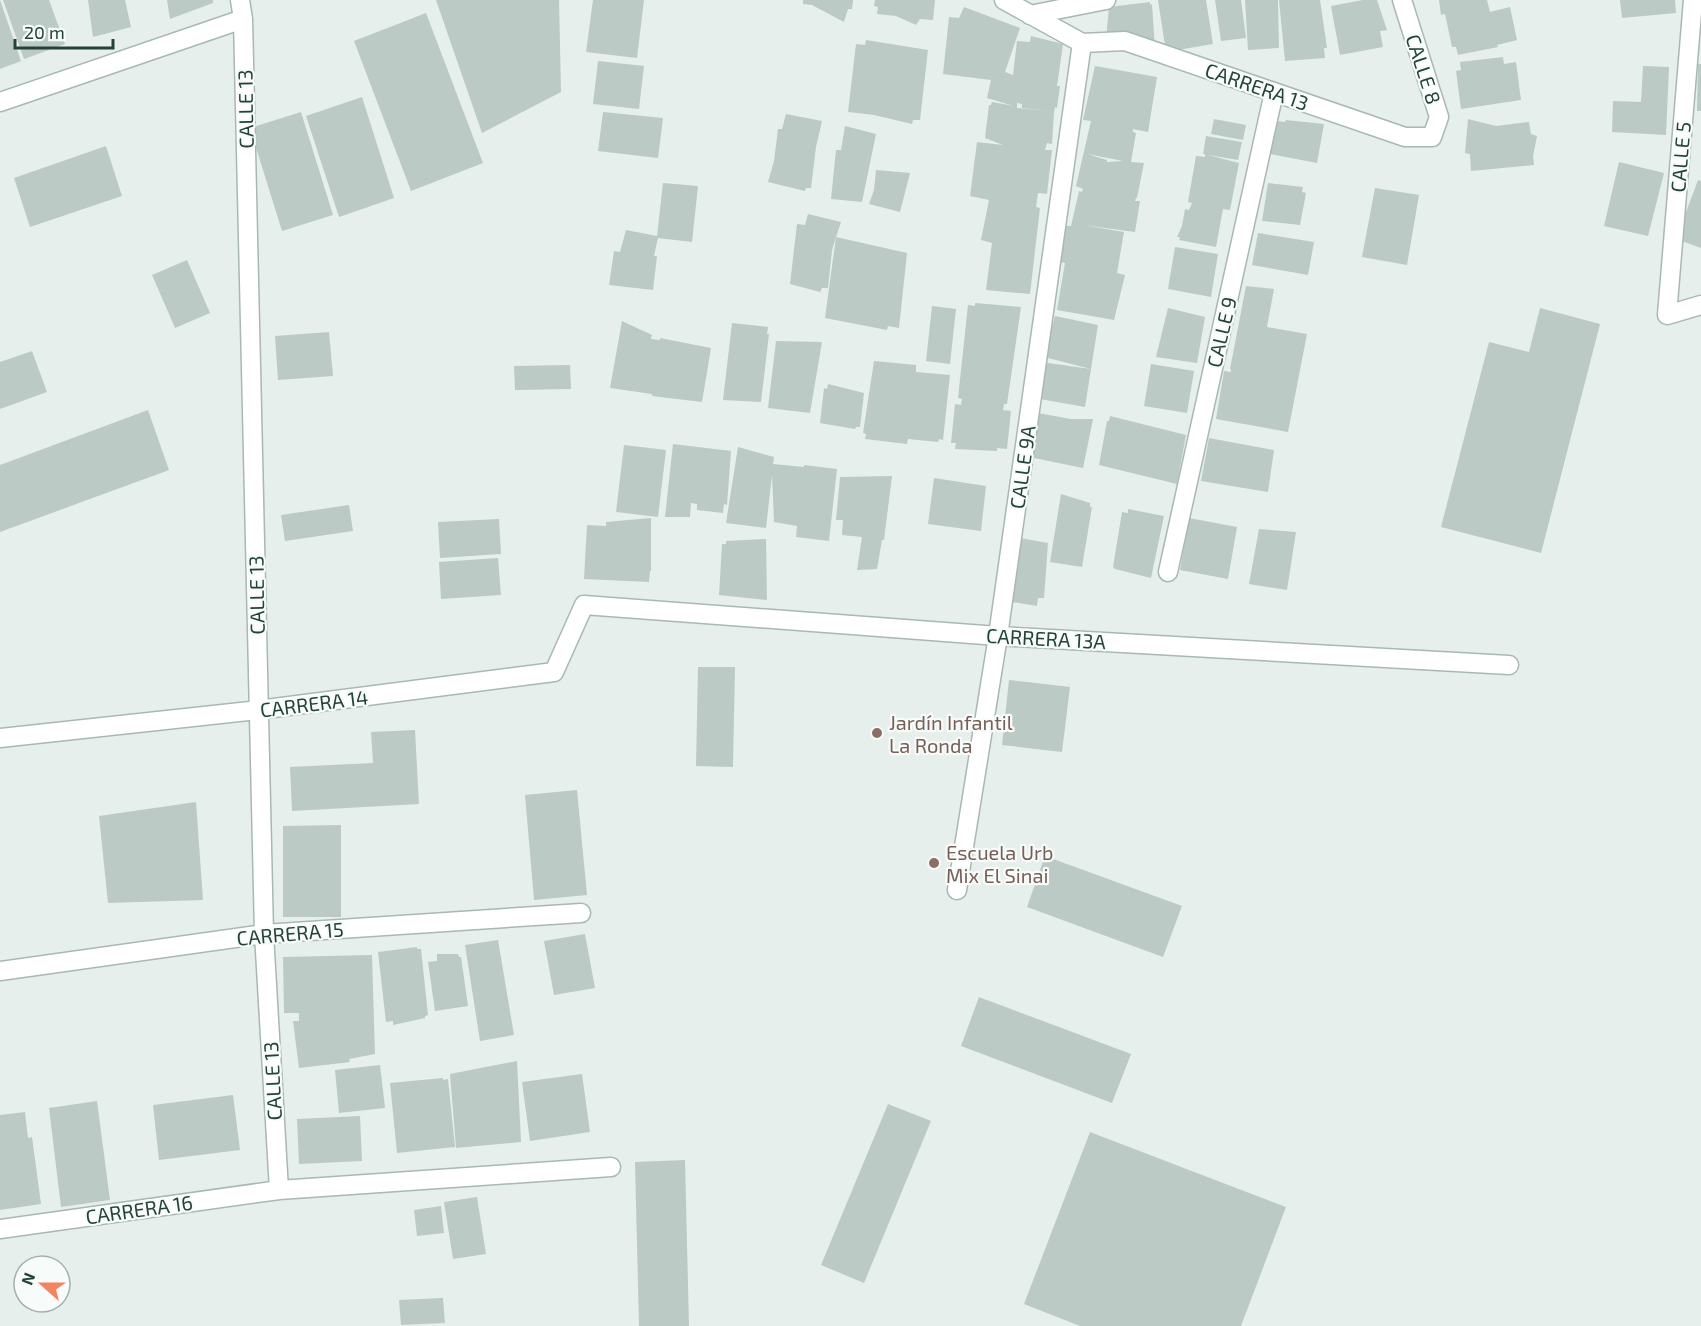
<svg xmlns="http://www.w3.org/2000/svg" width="1701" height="1326" font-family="'Exo 2',sans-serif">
<rect width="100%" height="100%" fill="#e6efeb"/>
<path fill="#bbcac4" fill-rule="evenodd" d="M0,0L21,61L0,69Z
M3,0H49L65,44L24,59Z
M88,0H125L131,27L93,37Z
M167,0H213V3L170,19Z
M436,0H559L561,92L482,133Z
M593,0H644L637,58L586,52Z
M803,0H853L852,9H848L844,22L812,5L803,4Z
M875,0H935L933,20L920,19L916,25L896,16L877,14L878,7L874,6Z
M1158,0H1206L1213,44L1166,52Z
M1215,0H1241L1246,38L1221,41Z
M1245,0H1278L1279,48L1248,50Z
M1279,0H1320L1327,48H1324L1325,58L1285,61Z
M1363,0H1377L1387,30L1380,31L1383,47L1340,55L1331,6Z
M1439,0H1487L1490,12L1510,7L1517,40L1497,45L1498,47L1458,55L1456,47H1452L1445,14L1441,15Z
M1620,0H1675L1676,13L1622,18Z
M1150,2V5L1152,4L1155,49L1106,39L1109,7Z
M964,7L1020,28L1005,72L1013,75L1017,41L1030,42L1031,36L1063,44L1057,86H1060L1057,108L1055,107L1054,112L1052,144L1047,143L1045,150H1052L1047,194L1038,193L1036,207L1040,208L1030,294L986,290L992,243L981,240L989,200L970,196L977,142L1003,145L985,138L989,105H991L992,102L1014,106L987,98L991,80L943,74L949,17L959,18ZM1017,103L1022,104V108L1049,111L1017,108Z
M426,13L483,163L411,191L354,41Z
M866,40L928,50L920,120H913L912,124L874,115L848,112L856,44L865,45Z
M1503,57L1504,64L1516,62L1521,100L1461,109L1456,71L1461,70L1460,62Z
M598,61L644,66L639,109L593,104Z
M1698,64H1701V111H1697Z
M1095,66L1157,77L1148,132L1133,129V132L1136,133L1131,162L1144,163L1137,198H1136L1135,201H1140L1135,232L1083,225L1124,232L1117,273L1125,275L1114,320L1057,310L1065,263L1060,262L1066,226H1071L1079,191L1082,192L1083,189L1076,186L1091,121L1083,120ZM1087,154L1123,161L1107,162V160Z
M1643,66L1669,67L1666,135L1612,132L1613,101L1641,102Z
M362,97L394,198L339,217L306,116Z
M301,112L333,215L282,231L250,128Z
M603,112L663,118L658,158L598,151Z
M786,114L822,121L816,147L811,188H806L805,191L768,182L774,161L778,129H782Z
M1214,119L1246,125L1243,140L1211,134Z
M1468,119L1496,126L1529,122L1531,134L1537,136L1533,156L1534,165L1471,171L1470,154L1465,153Z
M1286,120L1324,124L1317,163L1270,154L1276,121L1285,122Z
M845,126L876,134L862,202L831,199L836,150H841Z
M1206,136L1242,142L1238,160L1208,155L1239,163L1230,210L1223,209L1216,247L1179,240L1180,237H1177L1182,226L1185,209L1189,210L1192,203L1188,202L1196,156L1205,157V154H1203Z
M106,146L122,196L30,227L14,178Z
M1619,162L1664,173L1648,236L1604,226Z
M876,170L910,173L900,212L869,204L874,190Z
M1698,180L1701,181V248L1676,239Z
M663,183L698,186L692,242L658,238L654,256H657L653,290L609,285L614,251L620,252L626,230L657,236Z
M1268,183L1303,187L1302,192L1306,193L1300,225L1262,221Z
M1375,188L1419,195L1407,265L1362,257Z
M808,214L841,222L836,237L907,253L899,328L888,326L887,330L825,318L836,237L832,250L828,288H822L820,292L790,284L797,224L805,225Z
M1258,233L1314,242L1308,275L1252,265Z
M1175,247L1218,254L1211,297L1168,289Z
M187,260L210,313L175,328L152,275Z
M1246,286L1274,289L1267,327L1307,334L1288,432L1216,419L1224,371L1231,372V369H1230Z
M975,303L1021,307L1007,404H1004L1003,410L1011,411L1007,449L997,448V451L955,449L956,443H951L955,404L961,405L962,399L958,398L968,305L975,306Z
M932,306L956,309L950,364L926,361Z
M1168,308L1205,317L1197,363L1156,357Z
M1540,308L1600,324L1541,553L1441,527L1489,342L1529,352Z
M1055,316L1098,325L1091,369L1044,357Z
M622,321L652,335L651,339L660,340V338L711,348L702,402L652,396V394L610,388Z
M732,323L768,327L767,334H769L761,402L723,400Z
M329,332L333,376L278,380L275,336Z
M776,341L822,342L810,413L768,408Z
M32,351L47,392L0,409V362Z
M874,361L916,365V372L950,375L943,440L939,439L938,442L908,439L907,444L865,439L866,434L863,433Z
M1048,363L1091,369L1085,407L1040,399L1046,364Z
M1151,364L1194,371L1187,413L1144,406Z
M570,365L571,389L515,390L514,366Z
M828,384L864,393L860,427H856L855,429L820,423L824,388L827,389Z
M148,410L169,470L0,532V465Z
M1038,413L1071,419H1093L1083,468L1029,457Z
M1110,416L1186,435L1177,484L1099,465L1107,421H1109Z
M1209,438L1274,450L1268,492L1201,481Z
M673,444L731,451L727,505L724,504L723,513L697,510V504L691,503L690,517H665Z
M624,445L666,450L658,517L616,512Z
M738,447L774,457L773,464L804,467V465L837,469L829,541L796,537L797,526L774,522L772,475L766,528L726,523Z
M892,476L884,540H882L877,569L857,570L862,537L842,535L843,520H836L840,477Z
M934,478L986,486L981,531L928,524Z
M1061,494L1090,503V507H1092L1082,567L1050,562Z
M349,505L353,531L285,541L281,515Z
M1128,509L1164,516L1151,578L1115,569L1113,567L1122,512L1128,513Z
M651,518V571H650L649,582L584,579L587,525L606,526V522Z
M1189,518L1237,527L1228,579L1180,570Z
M499,519L501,554L440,558L438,522Z
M1259,529L1296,532L1287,590L1249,584Z
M1015,537L1048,543L1044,598H1038L1037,606L1006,601Z
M766,539L767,600L719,595L722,544H726V541Z
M498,558L501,595L441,599L439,562Z
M698,667H735L733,767L696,766Z
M1009,680L1070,687L1062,752L1002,745Z
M415,730L419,804L292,811L290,767L373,763L371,732Z
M577,790L587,895L534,900L525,795Z
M196,802L203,900L108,903L99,816Z
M341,825V917H283V826Z
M1045,856L1182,906L1163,957L1027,907Z
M585,934L595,988L554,995L544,941Z
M498,940L514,1035L480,1041L465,945Z
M417,947V949H421L428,1015L425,1016V1018L393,1025V1021L386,1022L378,952Z
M437,954H458L459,957H461L468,1006L435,1011L428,962L437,961Z
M372,955L375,1054L349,1059L350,1062L299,1068L293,1021H299V1013H284L283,957Z
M979,997L1131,1054L1112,1103L961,1046Z
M517,1061L521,1142L456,1148L450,1074Z
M380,1065L385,1108L339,1113L335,1070Z
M582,1074L590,1132L530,1141L522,1082Z
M443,1078V1080L448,1079L455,1147L397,1153L390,1083Z
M233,1095L240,1150L159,1160L153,1105Z
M97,1101L110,1200L61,1207L49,1108Z
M888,1104L931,1121L864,1283L821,1265Z
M25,1112L28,1138L32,1137L41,1204L0,1210V1115Z
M360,1116L362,1161L299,1164L297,1119Z
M1090,1132L1286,1207L1241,1326H1080L1024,1304Z
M685,1160L689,1326H639L635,1162Z
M477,1197L486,1254L453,1259L444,1202Z
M441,1206L444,1233L417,1236L414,1210Z
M443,1298L445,1323L401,1325L399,1300Z"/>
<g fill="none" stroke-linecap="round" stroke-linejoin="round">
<defs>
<path id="street" d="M240,0L243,19L264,934L279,1190
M1004,0L1082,43
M1693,0L1667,315L1701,305
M1030,15L1106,0
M1082,43L1125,41L1405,137H1432L1439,117L1402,0
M0,102L243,19
M1168,572L1274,92
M0,738L258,710L554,672L584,605L998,636L1509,665
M957,890L998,636L1082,43
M0,971L264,934L581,913
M0,1229L279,1190L611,1167"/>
</defs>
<use href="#street" stroke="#a8b8b2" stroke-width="21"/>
<use href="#street" stroke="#fff" stroke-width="18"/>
</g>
<g fill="#8d6e63" stroke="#f7fbf9" stroke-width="2">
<circle cx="877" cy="733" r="6"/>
<circle cx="934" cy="863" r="6"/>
</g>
<g text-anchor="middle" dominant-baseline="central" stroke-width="4.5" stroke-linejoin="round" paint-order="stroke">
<g font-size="20" fill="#24423a" stroke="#f7fbf9">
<text transform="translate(1424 69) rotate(72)">CALLE 8</text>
<text transform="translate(1257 86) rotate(19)">CARRERA 13</text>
<text transform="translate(245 109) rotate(-91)">CALLE 13</text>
<text transform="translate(1680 157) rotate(-85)">CALLE 5</text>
<text transform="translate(1221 332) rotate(-77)">CALLE 9</text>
<text transform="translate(1022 467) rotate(-82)">CALLE 9A</text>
<text transform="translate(256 595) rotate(-91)">CALLE 13</text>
<text transform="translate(1046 638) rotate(3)">CARRERA 13A</text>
<text transform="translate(314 703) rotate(-7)">CARRERA 14</text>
<text transform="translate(290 933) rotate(-5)">CARRERA 15</text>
<text transform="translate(272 1081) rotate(-93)">CALLE 13</text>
<text transform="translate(139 1209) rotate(-8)">CARRERA 16</text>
</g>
<g font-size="20" fill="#785e54" stroke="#f7fbf9" text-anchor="start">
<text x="889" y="722">Jardín Infantil<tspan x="889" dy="23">La Ronda</tspan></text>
<text x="946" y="852">Escuela Urb<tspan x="946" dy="23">Mix El Sinai</tspan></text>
</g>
</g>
<g transform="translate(42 1284) rotate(291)"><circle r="28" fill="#f7fbf9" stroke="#a3b1ad" stroke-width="1.5"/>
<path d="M0-4.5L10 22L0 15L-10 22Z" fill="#f4845f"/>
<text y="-9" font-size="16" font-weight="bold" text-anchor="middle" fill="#24423a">N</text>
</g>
<path d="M15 39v9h98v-9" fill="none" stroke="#24423a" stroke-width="3"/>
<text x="24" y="39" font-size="18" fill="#24423a" stroke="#f7fbf9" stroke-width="4.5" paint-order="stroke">20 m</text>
</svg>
